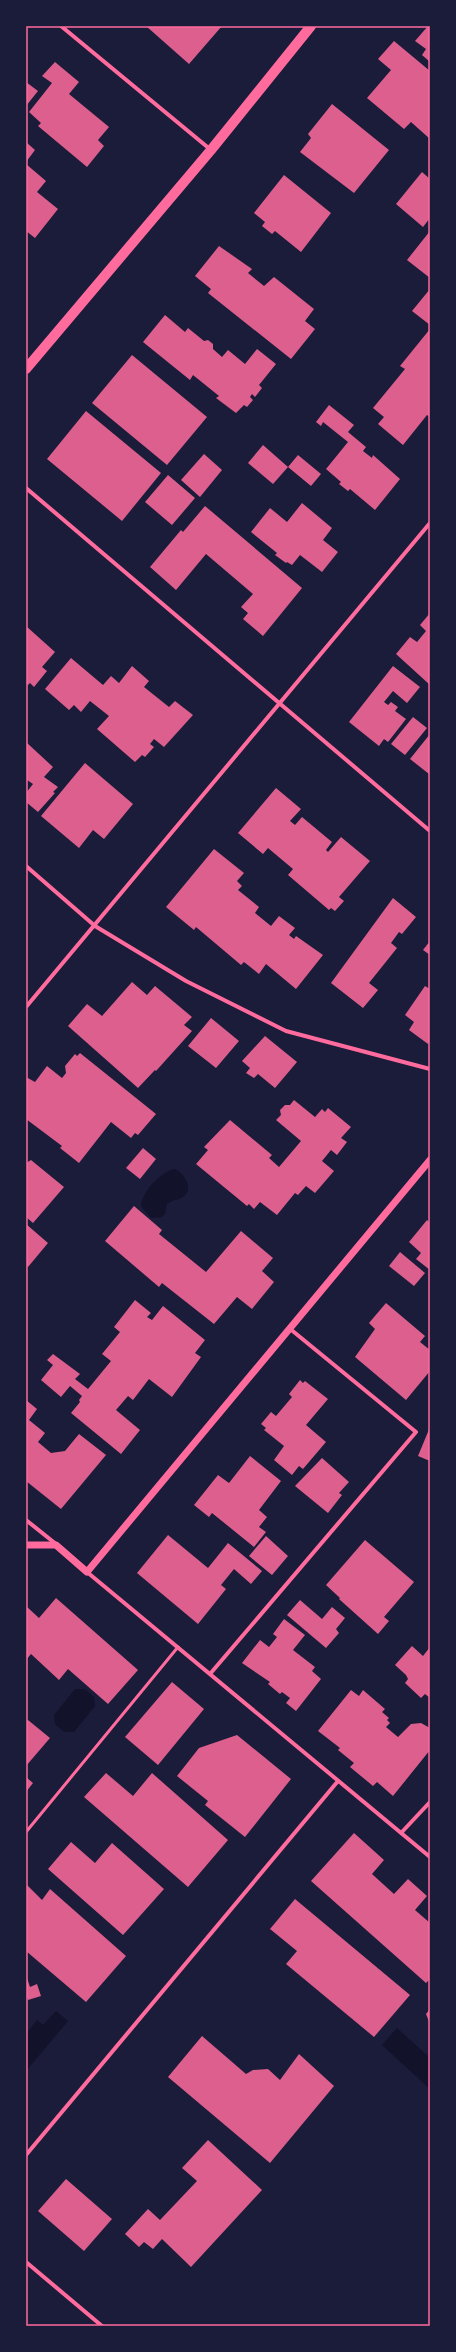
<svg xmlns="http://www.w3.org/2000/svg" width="456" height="2352" font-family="'Roboto Condensed',sans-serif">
<rect width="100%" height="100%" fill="#1b1b3a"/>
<path fill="#12122b" d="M175,1169C186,1174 196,1193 179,1199C174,1200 172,1201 167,1204L165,1214L162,1217L151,1218L141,1206C142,1191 162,1171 175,1169Z
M75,1689H85L94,1697L95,1706L74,1732H64L55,1724L54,1715Z
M56,2011L68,2021L26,2071V2034L37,2020L43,2025Z
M397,2028L430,2058V2089L382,2045Z"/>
<path fill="#dd5f8e" d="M146,26H222L189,64Z
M428,26H430V62L422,55L426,49L415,41Z
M394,41L430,71V139L411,122L404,129L367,98L391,70L378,59Z
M55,62L79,82L69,94L109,127L98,140L104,146L87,167L38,126L41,123L29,112L52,83L42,76Z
M26,82L38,91L26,106Z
M332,104L389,150L354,193L300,152L311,138L308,134Z
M26,142L35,150L26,162Z
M26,164L46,181L37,192L58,209L35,238L26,231Z
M422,172L430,179V218L423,227L396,204Z
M284,175L331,213L301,252L275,231L272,234L262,226L265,222L254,213Z
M430,231V278L407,260Z
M219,246L252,269L248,273L264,286L274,277L314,309L305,321L315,329L291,359L208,293L211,289L195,276Z
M430,289V325L412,311Z
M165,315L185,332L188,328L204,341L208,340L213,344V349L222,357L228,350L245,364L257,349L276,364L259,385L262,388L255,397L252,394L250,397L253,400L247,407L244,405L236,413L216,398L219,396L193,375L190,380L143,342Z
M430,329V417L427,415L403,445L378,424L384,417L373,408L405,369L400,366Z
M132,355L207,417L167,465L92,403Z
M329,405L354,425L348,432L366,447L363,451L372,458L373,455L400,479L375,510L350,489L348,491L339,484L341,482L326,469L348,442L323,422L321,426L316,422Z
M86,411L161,473L122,521L47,459Z
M263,445L288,467L298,455L321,474L311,486L288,467L273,484L248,463Z
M204,454L222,470L200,497L181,480Z
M168,475L195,498L172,525L145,502Z
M302,503L332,528L323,540L338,552L322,572L300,555L292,565L287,562L286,563L275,555L277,553L251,532L270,508L287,522Z
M205,506L302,588L263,636L243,619L248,613L241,607L253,594L206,554L176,590L150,567L181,530L183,532Z
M430,613V685L396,654L410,637L417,642L426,631L420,625Z
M26,626L55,652L42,667L47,671L34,687L30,683L28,685L26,684Z
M71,658L103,685L111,676L119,683L132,666L149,681L144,687L169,707L175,701L193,715L164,747L154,739L150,744L154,747L145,757L142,755L135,762L97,729L109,716L90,701L81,712L74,705L69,710L45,689Z
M393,666L420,687L407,703L393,691L384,702L388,705L391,702L398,707L395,711L406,719L388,742L384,739L379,746L349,722Z
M413,717L427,728L405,755L391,744Z
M430,734V772L429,774L410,759Z
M26,742L53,767L44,777L58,787L53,792L55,793L38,812L26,802V793L33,784L27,780L26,782Z
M85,763L133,804L104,839L93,830L79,848L41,816Z
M276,788L301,809L290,821L295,825L302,817L332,842L326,850L328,852L341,837L370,861L339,897L344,901L335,911L331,908L329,910L288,875L293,869L268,848L263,854L238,833Z
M214,849L244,873L237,881L242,886L238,890L259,907L255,913L271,926L279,916L295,928L289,935L294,939L296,936L323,955L296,989L266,964L259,974L244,962L241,965L196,927L194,930L166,907Z
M393,898L416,917L402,934L399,932L391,943L397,948L369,983L378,990L363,1008L331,983Z
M430,941V955L423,950Z
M132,982L147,995L155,986L192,1017L184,1025L192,1031L156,1071L155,1070L138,1088L68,1026L87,1004L102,1016Z
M425,986L430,989V1040L428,1044L409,1030L414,1022L405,1015Z
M211,1018L239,1041L216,1068L188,1046Z
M265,1036L297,1062L275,1088L258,1074L254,1078L246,1073L250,1068L242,1061Z
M80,1053L156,1114L138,1135L135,1133L131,1138L111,1122L79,1163L60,1148L62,1146L26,1119V1077L35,1082L47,1066L62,1078L66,1073L65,1066L75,1054L77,1056Z
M294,1100L315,1117L322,1109L325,1112L328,1108L351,1127L341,1138L347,1142L337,1155L331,1150L322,1161L334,1171L315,1193L306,1186L298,1195L295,1193L277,1215L260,1202L254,1209L249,1204L247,1206L196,1164L208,1150L204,1147L230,1120L272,1155L269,1158L279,1167L301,1141L276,1120L281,1115L280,1110L285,1105H290Z
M143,1148L156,1159L140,1179L126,1168Z
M31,1160L64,1187L33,1223L26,1217V1163Z
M134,1206L162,1230L159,1234L206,1272L241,1231L273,1258L262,1271L274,1282L252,1309L237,1297L214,1324L162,1283L159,1287L105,1241Z
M427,1220L430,1223V1270L416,1259L421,1253L409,1242Z
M26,1224L48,1243L28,1267L26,1265Z
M400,1252L425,1273L414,1286L389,1266Z
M135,1300L151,1313L147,1317L152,1320L163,1306L205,1340L195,1353L201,1357L172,1397L149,1379L133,1400L128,1396L116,1410L140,1430L121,1454L71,1413L80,1402L79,1400L82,1396L70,1386L61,1397L41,1380L53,1365L47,1360L53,1354L80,1374L75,1379L88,1389L111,1361L102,1354L120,1332L114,1327Z
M386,1303L425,1336L420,1342L430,1350V1371L406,1400L355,1357L375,1329L369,1323Z
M300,1380L303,1383L305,1381L328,1399L306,1425L326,1442L303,1469L299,1466L292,1475L274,1460L284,1446L264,1430L266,1428L261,1424L271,1412L276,1416L292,1397L289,1394Z
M26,1400L37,1409L29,1420L45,1433L38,1442L51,1453L65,1451L79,1434L106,1455L61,1509L26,1481Z
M430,1427V1461L418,1456Z
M250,1456L281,1481L259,1510L267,1517L259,1527L266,1532L254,1547L212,1513L209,1517L194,1505L218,1475L229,1483Z
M322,1458L349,1482L339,1493L342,1495L328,1513L295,1486Z
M168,1535L208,1568L228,1543L262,1571L251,1584L234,1569L221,1585L226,1589L198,1624L137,1573Z
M266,1536L288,1556L272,1575L249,1556Z
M365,1540L414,1582L384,1617L389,1621L378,1634L339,1599L340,1598L326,1585Z
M56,1598L138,1670L108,1704L68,1669L59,1680L31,1654L26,1660V1606L39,1618Z
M300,1600L322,1619L332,1607L345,1618L336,1629L339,1633L326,1648L287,1615Z
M284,1619L305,1635L293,1650L315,1667L312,1671L321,1679L296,1711L286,1703L290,1698L282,1692L280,1694L268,1684L270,1682L242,1663L260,1640L269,1647L277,1637L273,1634Z
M412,1646L423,1656L430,1647V1698L425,1694L421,1698L405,1683L408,1679L406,1675L395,1665Z
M172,1682L204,1709L158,1765L125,1737Z
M351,1690L359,1696L363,1690L385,1709L382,1712L389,1718L387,1720L390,1723L386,1727L398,1737L411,1724L421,1723L430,1728V1750L393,1796L377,1782L373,1786L350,1767L354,1763L338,1750L340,1748L318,1731Z
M28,1720L50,1738L26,1766V1722Z
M237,1735L291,1779L245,1837L205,1805L208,1801L177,1776L199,1748Z
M106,1773L133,1796L152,1773L228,1840L188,1887L84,1797Z
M26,1777L33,1783L26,1792Z
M354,1833L384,1860L372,1874L394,1894L408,1879L427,1896L415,1910L430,1923V1979L426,1983L311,1881Z
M71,1842L95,1863L112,1843L164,1889L123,1935L48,1869Z
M26,1884L42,1900L50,1889L126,1956L86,2002L26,1951Z
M295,1899L410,1995L374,2037L286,1964L297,1951L270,1929Z
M26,1975L30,1987L37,1984L41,1996L28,2000L26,1994Z
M430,2009V2024L426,2014Z
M202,2036L246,2074L253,2070L268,2069L280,2080L299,2054L334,2086L270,2163L168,2077Z
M208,2140L262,2190L191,2267L162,2239L153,2249L144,2242L139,2247L125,2234L148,2209L160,2220L197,2181L182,2168Z
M66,2179L112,2219L84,2251L38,2211Z"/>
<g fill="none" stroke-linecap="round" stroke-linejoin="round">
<path stroke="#ff6b9d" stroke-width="3" d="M26,1832L178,1647"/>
<path stroke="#ff6b9d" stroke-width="4" d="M61,26L211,150
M26,488L430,831
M26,866L95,926L186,981L286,1031L430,1069
M26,1007L430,523
M26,1520L56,1544
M87,1572L430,1857
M210,1674L416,1432L289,1328
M401,1833L430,1802
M26,2155L338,1781
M26,2262L102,2326"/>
<path stroke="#ff6b9d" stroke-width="7" d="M26,1545H56L87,1572L430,1160"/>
<path stroke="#ff6b9d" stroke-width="10" d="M26,369L211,150L311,26"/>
</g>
<rect width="456" height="2352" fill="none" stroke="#1b1b3a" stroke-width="54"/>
<rect x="27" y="27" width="402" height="2298" fill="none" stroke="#ff6b9d" stroke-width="1.5"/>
</svg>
